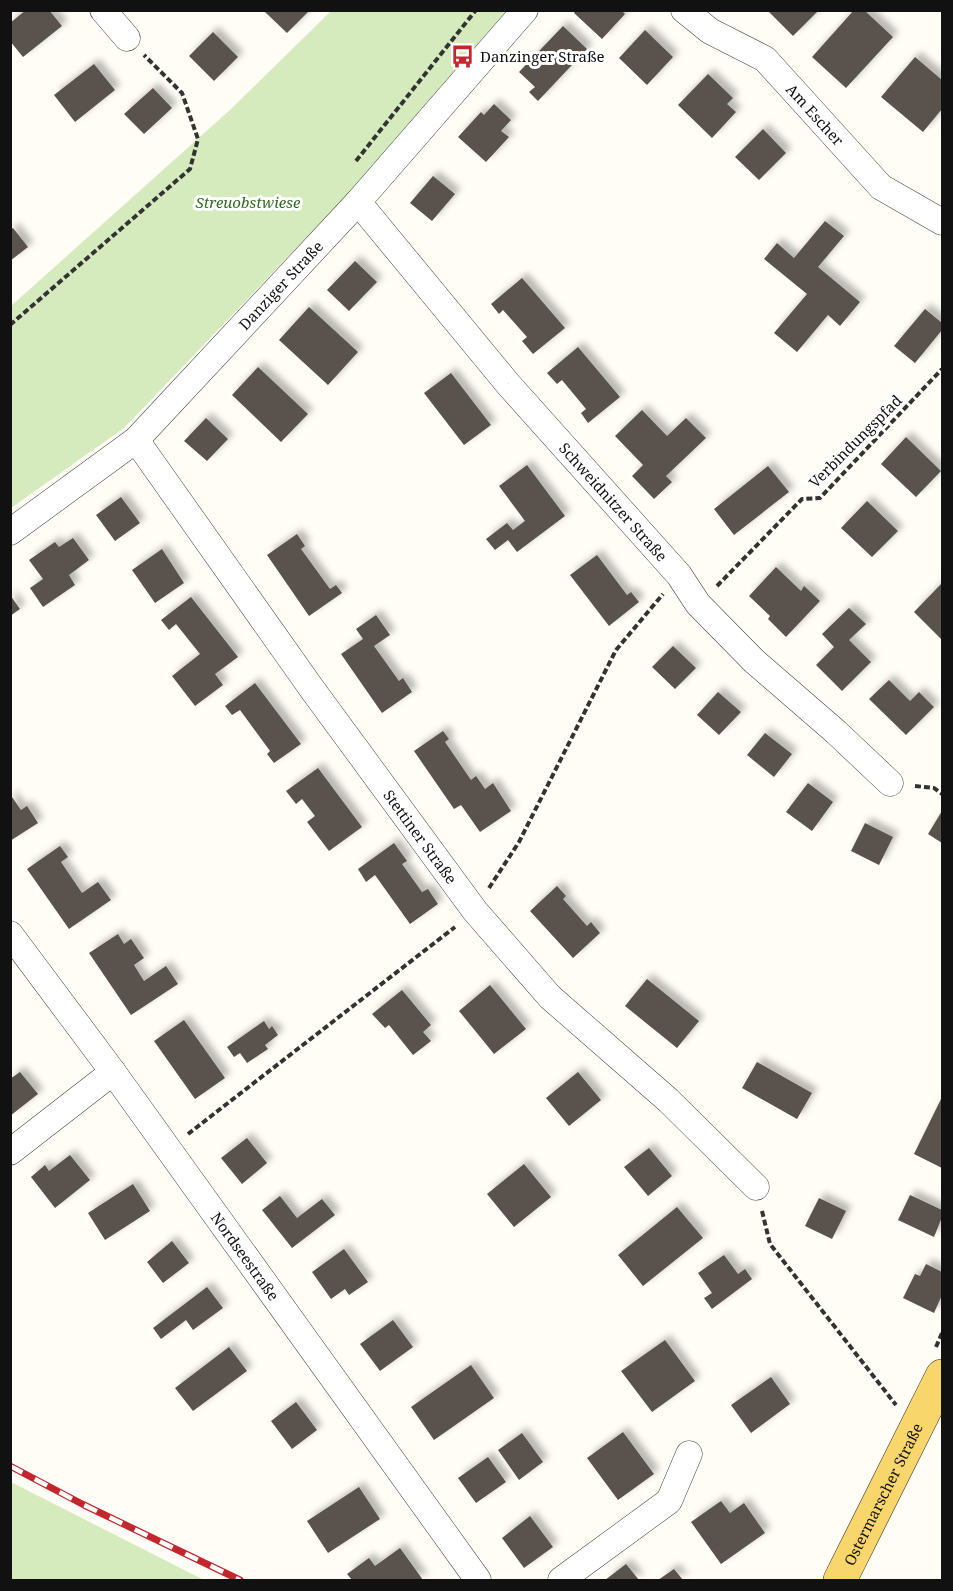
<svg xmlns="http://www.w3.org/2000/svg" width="953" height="1591" font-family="'Noto Serif',serif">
<defs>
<filter id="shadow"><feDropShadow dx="5.5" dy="-5.5" stdDeviation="3" flood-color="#0004"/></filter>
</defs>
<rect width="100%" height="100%" fill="#fffdf5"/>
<path fill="#d5ebbd" d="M331,11H506L349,193L124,428L11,508V306L231,109Z
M10,1482H11L204,1580H11Z"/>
<path fill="#5a524d" filter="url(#shadow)" d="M26,10H49L62,26L23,57L10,41V23Z
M266,10H310L287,33L265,12Z
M576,10H621L625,14L602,39L574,13Z
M767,10H819L793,36Z
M854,10H864L893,37L846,88L812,57Z
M563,26L587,49L538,101L529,92L535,87L519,72Z
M645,30L673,57L647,85L619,58Z
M213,32L238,57L214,81L189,56Z
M915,57L942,80V109L923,132L881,97Z
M94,64L115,90L75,122L54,95Z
M708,74L733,98L727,104L736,112L712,138L678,105Z
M153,88L172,108L144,134L124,114Z
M494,104L511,120L501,131L509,137L486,162L458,137L481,112L484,115Z
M763,129L786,153L759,180L735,157Z
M433,176L455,194L432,221L410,203Z
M825,221L844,236L818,267L860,302L840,326L828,315L797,352L774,333L807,294L764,259L777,243L794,258Z
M13,228L28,247L10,261V230Z
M355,261L377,282L349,311L327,290Z
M522,278L565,328L533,354L522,341L527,337L503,310L499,314L491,304Z
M309,307L358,352L328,385L279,340Z
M925,309L942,323V330L915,363L894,346Z
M578,347L620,397L588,423L581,413L586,409L562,380L557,384L547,373Z
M258,367L308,414L281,442L232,395Z
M451,373L491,425L464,445L424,393Z
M642,410L667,436L686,418L706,438L666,476L672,482L654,499L632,476L643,465L615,436Z
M206,418L228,439L207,461L184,441Z
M906,437L941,471L916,497L881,464Z
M527,465L565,516L517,552L508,540L495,550L486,539L507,523L513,530L525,521L499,486Z
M768,466L789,492L734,535L714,509Z
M121,497L140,523L115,541L96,515Z
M867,501L898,531L872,557L841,528Z
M297,534L305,546L301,549L330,589L336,585L342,593L309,616L267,555Z
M73,538L89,560L69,575L75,585L43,607L30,588L43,579L29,560L55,542L59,547Z
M162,549L184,583L155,603L132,570Z
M597,555L627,595L631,592L639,602L609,626L570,575Z
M776,567L801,591L804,586L820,601L786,637L768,619L770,616L749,596Z
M942,583V640L914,612Z
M10,595L20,609L10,616Z
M191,597L238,657L215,674L223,685L195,706L172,676L200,654L176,624L169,630L161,620Z
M849,608L866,624L849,640L871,662L842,691L816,665L834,647L822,634Z
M376,615L390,635L374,646L399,681L403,678L412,692L382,713L341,654L363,639L356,629Z
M673,646L696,668L675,689L652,667Z
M889,680L910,701L919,692L934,707L906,735L869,699Z
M255,683L301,744L274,763L267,754L270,751L240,710L232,715L225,706Z
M718,692L741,712L719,735L697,715Z
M443,731L449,739L445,742L471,780L476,776L485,789L493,783L511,811L480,832L461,805L454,809L414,751Z
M765,733L792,754L774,777L747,755Z
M318,768L362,827L329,851L307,822L315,816L302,799L296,804L286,791Z
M808,783L833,802L812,831L786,812Z
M10,794L21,810L27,806L38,823L10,841Z
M942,811V843L928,834Z
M865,823L893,837L879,865L851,851Z
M394,843L407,861L402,864L422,892L428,889L438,904L410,924L375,875L366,882L358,869Z
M60,846L68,857L61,862L82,893L98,882L111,900L69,929L27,869Z
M557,886L566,896L563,899L587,926L591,922L600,933L573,958L530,911Z
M118,934L124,944L131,939L144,958L134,965L144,981L166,966L178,984L131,1015L89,953Z
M647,979L699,1021L677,1048L625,1006Z
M490,985L526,1029L494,1054L459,1011Z
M402,990L431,1025L423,1032L431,1041L413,1055L389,1025L385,1028L372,1014Z
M184,1020L225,1078L195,1099L154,1041Z
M264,1021L269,1029L272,1026L278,1035L265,1045L268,1049L247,1063L240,1053L234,1057L227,1047Z
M757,1062L812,1093L797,1119L742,1088Z
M20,1072L38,1094L10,1116V1079Z
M578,1072L601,1100L569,1126L546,1098Z
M942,1097V1168L914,1154Z
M247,1138L267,1163L242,1184L221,1158Z
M649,1148L672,1176L648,1196L624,1167Z
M70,1155L90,1180L55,1208L31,1177L45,1165L49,1171Z
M524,1164L551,1197L514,1227L487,1194Z
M133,1184L150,1211L105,1240L88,1213Z
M910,1195L942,1210V1217L934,1237L898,1220Z
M280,1196L297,1218L322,1199L335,1215L292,1248L262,1210Z
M819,1198L846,1211L832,1239L805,1226Z
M677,1207L703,1238L643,1286L618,1255Z
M172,1241L189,1263L163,1283L147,1262Z
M344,1249L368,1282L349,1295L345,1289L331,1299L312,1272Z
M724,1255L738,1274L745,1269L752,1279L712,1309L704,1298L712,1293L698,1273Z
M926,1264L942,1272V1295L934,1313L903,1298L915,1274L920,1276Z
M207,1287L223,1308L193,1330L186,1320L161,1339L153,1328Z
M393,1320L413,1347L380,1371L360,1344Z
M665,1340L695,1381L652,1412L621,1371Z
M229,1347L247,1371L193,1411L175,1388Z
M471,1365L494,1398L434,1440L411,1407Z
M771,1377L790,1404L751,1433L731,1405Z
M296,1402L317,1430L292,1449L271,1421Z
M623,1432L654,1474L618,1500L587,1458Z
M522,1433L543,1462L519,1480L498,1450Z
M488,1457L506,1482L476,1503L458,1478Z
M359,1487L380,1519L328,1553L307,1521Z
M721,1501L730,1513L744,1503L765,1533L721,1564L691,1522Z
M530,1516L553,1547L524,1568L502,1538Z
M400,1548L423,1580H352L347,1574L369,1558L375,1566Z
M626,1564L639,1580H605Z
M674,1569L683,1580H658Z"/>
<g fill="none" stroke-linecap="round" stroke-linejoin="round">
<defs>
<g id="minor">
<path d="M103,10L127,38"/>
<path id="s1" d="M684,10L710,31L765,59L881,187L942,222"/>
<path id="s2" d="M358,202L508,384L679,575L698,604L754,661L836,732L890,783"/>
<path id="s3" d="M136,440L312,689L475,911L550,997L668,1100L756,1187"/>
<path id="s4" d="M10,532L136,440L358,202L525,10"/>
<path id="s5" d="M10,934L113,1072L478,1580"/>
<path d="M10,1152L113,1072"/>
<path d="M561,1580L669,1501L689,1454"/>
</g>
<g id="major">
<path id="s6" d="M840,1580L942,1376"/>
</g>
</defs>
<use href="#minor" stroke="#444" stroke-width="27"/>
<use href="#major" stroke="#222" stroke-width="34"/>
<path stroke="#333" stroke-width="4" stroke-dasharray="6 3" stroke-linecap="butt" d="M356,161L476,10
M10,325L190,169L198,139L182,93L144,55
M717,586L802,499L820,498L942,369
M915,786L934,788L942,794
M489,888L519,842L616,650L663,594
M188,1134L455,927
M762,1211L770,1244L896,1405
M936,1347L942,1333"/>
<use href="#minor" stroke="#fff" stroke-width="26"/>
<use href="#major" stroke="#f9d66b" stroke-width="33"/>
<defs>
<path id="rail" d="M10,1466L84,1505L240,1580"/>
</defs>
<use href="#rail" stroke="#c4262e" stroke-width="7"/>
<use href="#rail" stroke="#fff" stroke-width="4.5" stroke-dasharray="14" stroke-linecap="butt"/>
</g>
<defs>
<symbol id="bus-bare" viewBox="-9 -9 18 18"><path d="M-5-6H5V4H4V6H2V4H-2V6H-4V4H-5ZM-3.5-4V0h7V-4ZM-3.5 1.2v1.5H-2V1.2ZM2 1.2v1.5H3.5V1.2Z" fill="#c4262e" stroke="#fff" stroke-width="2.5" paint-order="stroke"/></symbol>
</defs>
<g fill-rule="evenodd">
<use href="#bus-bare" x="446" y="40" width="33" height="33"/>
</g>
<g text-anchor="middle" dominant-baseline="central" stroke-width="6" stroke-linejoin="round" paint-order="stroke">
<g font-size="15" fill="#111" stroke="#fff" text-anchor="start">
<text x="480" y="56">Danzinger Straße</text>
</g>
<g font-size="15" fill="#111" stroke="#fff">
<text stroke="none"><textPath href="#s1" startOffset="170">Am Escher</textPath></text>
<text stroke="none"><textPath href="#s4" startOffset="368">Danziger Straße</textPath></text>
<text transform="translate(855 441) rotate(-45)">Verbindungspfad</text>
<text stroke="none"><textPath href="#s2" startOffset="394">Schweidnitzer Straße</textPath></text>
<text stroke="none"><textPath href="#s3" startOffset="488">Stettiner Straße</textPath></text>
<text stroke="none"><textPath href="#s5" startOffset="399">Nordseestraße</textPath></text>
<text stroke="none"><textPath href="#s6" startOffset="96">Ostermarscher Straße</textPath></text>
</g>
<g font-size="15" font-style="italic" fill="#2f6b1f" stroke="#fff">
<text x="248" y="202">Streuobstwiese</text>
</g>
</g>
<rect width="953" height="1591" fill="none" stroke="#111111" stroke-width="24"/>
</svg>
